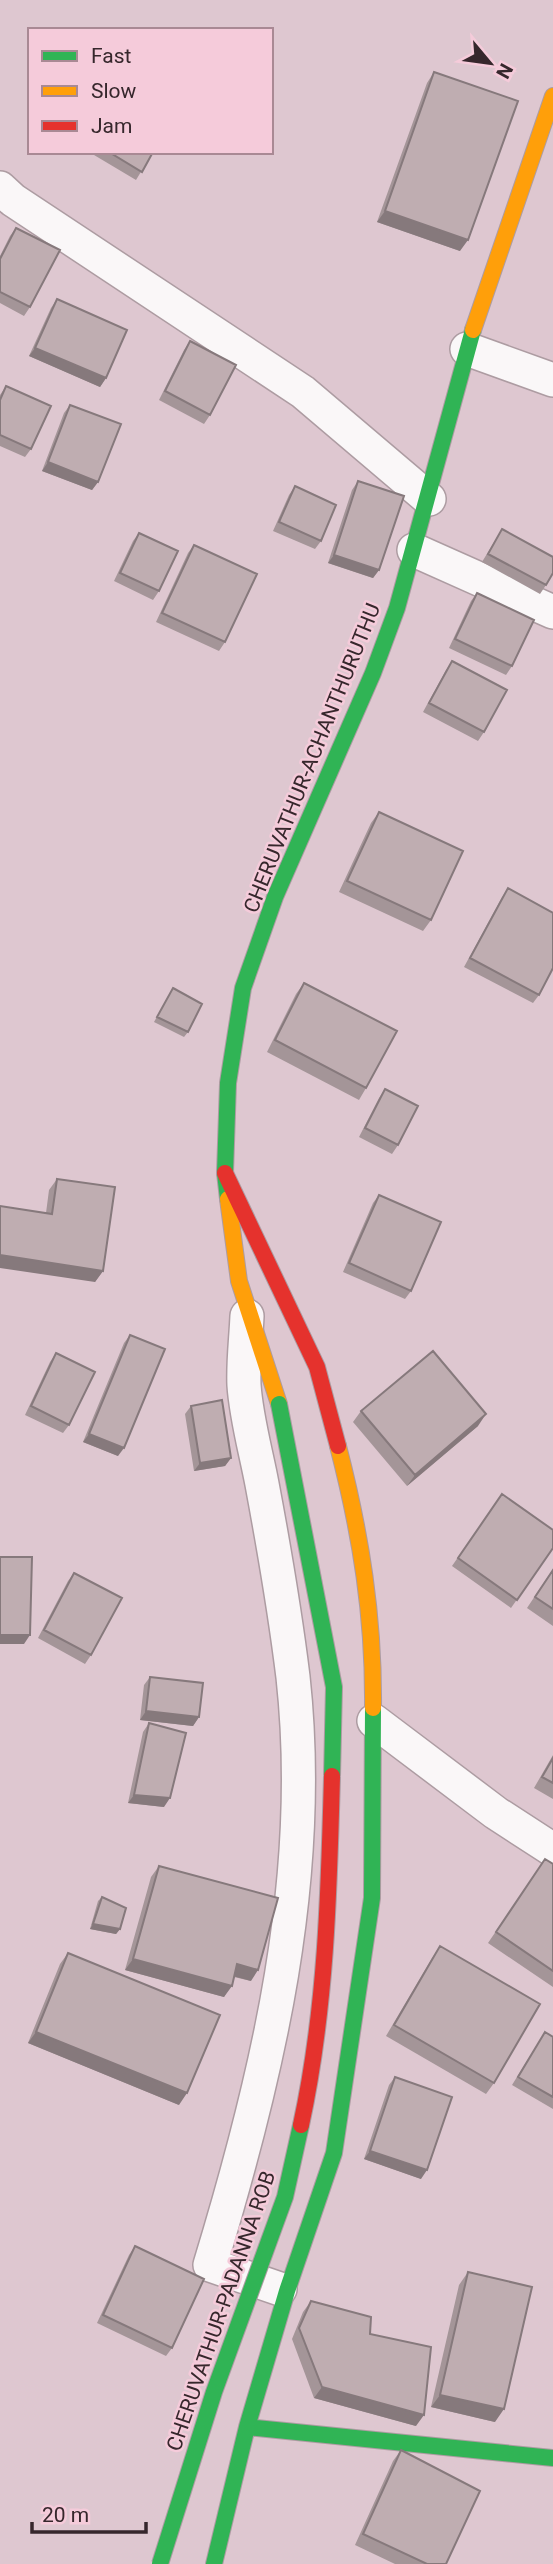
<svg xmlns="http://www.w3.org/2000/svg" width="553" height="2564" font-family="Roboto,sans-serif">
<rect width="100%" height="100%" fill="#dec7d0"/>
<g fill="none" stroke-linecap="round" stroke-linejoin="round">
<defs>
<path id="street" d="M0,188L13,200L303,392L429,499
M467,349L553,380
M414,550L553,612
M247,1316C246,1339 243,1362 244,1385C246,1417 256,1452 262,1484C274,1548 285,1612 293,1677C315,1877 268,2075 210,2265L280,2289
M374,1721L496,1813L553,1850"/>
<path id="fast" d="M228,1199L225,1173L228,1083L243,988L275,897L373,673L397,608L473,330
M247,2427L553,2458
M214,2564L247,2427L287,2291L334,2153L372,1898L373,1708"/>
<path id="slow" d="M473,330L553,96
M228,1199L239,1281L279,1404
M338,1446C361,1535 374,1617 373,1708"/>
<path id="jam" d="M225,1173L317,1367L338,1446"/>
</defs>
<use href="#street" stroke="#ad9ca2" stroke-width="36"/>
<use href="#fast" stroke="#ad9ca2" stroke-width="18"/>
<use href="#slow" stroke="#ad9ca2" stroke-width="18"/>
<use href="#jam" stroke="#ad9ca2" stroke-width="18"/>
<use href="#street" stroke="#faf7f8" stroke-width="33"/>
<use href="#fast" stroke="#30b455" stroke-width="16"/>
<use href="#slow" stroke="#ff9f0a" stroke-width="16"/>
<use href="#jam" stroke="#e5322d" stroke-width="16"/>
<defs>
<path id="fast-bridge" d="M279,1404L334,1687L332,1776
M160,2564L214,2392L285,2197L301,2125"/>
<path id="jam-bridge" d="M301,2125C326,2010 329,1893 332,1776"/>
</defs>
<use href="#fast-bridge" stroke="#ad9ca2" stroke-width="18" stroke-linecap="butt"/>
<use href="#jam-bridge" stroke="#ad9ca2" stroke-width="18" stroke-linecap="butt"/>
<use href="#fast-bridge" stroke="#30b455" stroke-width="16"/>
<use href="#jam-bridge" stroke="#e5322d" stroke-width="16"/>
</g>
<path fill="#a49598" d="M434,72L460,251L377,222L427,83Z
M89,152H153L136,180Z
M16,228L30,307L24,316L0,303V256L10,236Z
M57,299L106,378L100,387L29,356L51,308Z
M190,341L210,415L204,424L159,400L184,350Z
M6,386L31,449L25,457L0,446V395Z
M70,405L98,482L92,490L42,471L64,413Z
M358,481L379,570L373,578L328,563L352,490Z
M295,486L321,541L315,549L273,531L289,495Z
M502,529L546,585L540,594L482,562Z
M139,533L159,591L153,600L114,581L133,541Z
M194,545L225,642L219,651L156,622L188,553Z
M477,593L512,666L506,675L449,648L471,601Z
M452,661L484,732L478,741L423,712L446,670Z
M379,812L431,920L423,931L339,892L371,823Z
M508,888L539,995L533,1003L464,967L502,897Z
M304,983L366,1088L359,1100L267,1052L296,994Z
M173,988L188,1032L184,1037L154,1022Z
M385,1089L398,1145L392,1154L359,1137L379,1098Z
M57,1179L103,1271L95,1282L46,1213L49,1190Z
M379,1195L411,1291L405,1299L343,1272L373,1203Z
M130,1335L118,1456L83,1442L124,1343Z
M56,1353L69,1425L63,1433L25,1415L50,1362Z
M191,1406L231,1458L225,1466L194,1471L185,1414Z
M361,1411L478,1426L407,1486L353,1422Z
M502,1494L553,1548L511,1608L452,1566Z
M553,1569V1626L527,1608Z
M74,1573L91,1655L85,1664L38,1638L68,1581Z
M150,1677L199,1717L193,1726L140,1720L144,1685Z
M149,1723L164,1807L128,1803L143,1732Z
M553,1755V1799L534,1788Z
M545,1859L553,1864V1987L488,1943Z
M159,1866L251,1981L234,1977L224,1997L125,1970L151,1877Z
M102,1897L120,1929L116,1934L90,1929L98,1901Z
M440,1946L494,2083L486,2094L386,2036L432,1958Z
M68,1953L179,2105L28,2043L60,1964Z
M545,2032L553,2037V2109L512,2085Z
M395,2077L421,2179L364,2159L389,2085Z
M135,2246L172,2348L166,2356L97,2323L129,2255Z
M468,2272L495,2422L431,2407L459,2285Z
M311,2301L370,2334L416,2426L314,2398L292,2339L303,2312Z
M401,2450L446,2564H395L355,2545L393,2461Z"/>
<path fill="#86797c" d="M385,211L468,240L460,251L377,222Z
M35,348L106,378L100,387L29,356Z
M48,462L98,482L92,490L42,471Z
M334,555L379,570L373,578L328,563Z
M0,1255L103,1271L95,1282L0,1268Z
M486,1414L478,1426L407,1486L415,1475Z
M89,1434L124,1448L118,1456L83,1442Z
M231,1458L225,1466L194,1471L200,1463Z
M0,1635H30L24,1644H0Z
M146,1711L199,1717L193,1726L140,1720Z
M134,1795L170,1798L164,1807L128,1803Z
M93,1924L120,1929L116,1934L90,1929Z
M133,1959L232,1986L224,1997L125,1970Z
M237,1964L258,1970L251,1981L229,1975Z
M36,2032L187,2093L179,2105L28,2043Z
M370,2151L427,2170L421,2179L364,2159Z
M322,2387L424,2415L416,2426L314,2398Z
M440,2395L504,2409L495,2422L431,2407Z"/>
<path fill="#bfadb1" stroke="#86797c" stroke-width="2" d="M434,72L518,101L468,240L385,211Z
M109,152H153L142,172Z
M16,228L60,250L30,307L0,292V259Z
M57,299L127,330L106,378L35,348Z
M190,341L236,365L210,415L165,391Z
M6,386L51,406L31,449L0,435V400Z
M70,405L121,424L98,482L48,462Z
M358,481L404,496L379,570L334,555Z
M295,486L336,505L321,541L279,522Z
M502,529L553,557V573L546,585L488,554Z
M139,533L178,551L159,591L120,573Z
M194,545L257,574L225,642L162,613Z
M477,593L534,620L512,666L455,639Z
M452,661L507,690L484,732L429,703Z
M379,812L463,851L431,920L347,881Z
M508,888L553,913V968L539,995L470,958Z
M304,983L397,1031L366,1088L275,1040Z
M173,988L202,1004L188,1032L157,1017Z
M385,1089L418,1106L398,1145L365,1128Z
M57,1179L115,1187L103,1271L0,1255V1206L52,1214Z
M379,1195L441,1222L411,1291L349,1263Z
M130,1335L165,1349L124,1448L89,1434Z
M433,1351L486,1414L415,1475L361,1411Z
M56,1353L95,1372L69,1425L31,1406Z
M222,1400L231,1458L200,1463L191,1406Z
M502,1494L553,1530V1548L517,1600L458,1558Z
M0,1557H32L30,1635H0Z
M553,1570V1609L535,1597Z
M74,1573L122,1598L91,1655L44,1630Z
M150,1677L203,1683L199,1717L146,1711Z
M149,1723L186,1733L170,1798L134,1795Z
M553,1758V1783L542,1777Z
M545,1859L553,1864V1971L496,1932Z
M159,1866L278,1898L258,1970L237,1964L232,1986L133,1959Z
M102,1897L126,1908L120,1929L93,1924Z
M440,1946L540,2004L494,2083L394,2025Z
M68,1953L220,2015L187,2093L36,2032Z
M545,2032L553,2037V2097L518,2077Z
M395,2077L452,2097L427,2170L370,2151Z
M135,2246L204,2279L172,2348L103,2315Z
M468,2272L532,2287L504,2409L440,2395Z
M311,2301L371,2317L370,2334L431,2347L424,2415L322,2387L299,2328Z
M401,2450L480,2491L446,2564H427L363,2534Z"/>
<g text-anchor="middle" dominant-baseline="central" stroke-width="5" stroke-linejoin="round" paint-order="stroke">
<g font-size="21" fill="#36272c" stroke="#f5cbda">
<text transform="translate(312 758) rotate(-68)">CHERUVATHUR-ACHANTHURUTHU</text>
<text transform="translate(221 2311) rotate(-71)">CHERUVATHUR-PADANNA ROB</text>
</g>
</g>
<rect x="28" y="28" width="245" height="126" fill="#f5cbda" stroke="#a98994" stroke-width="2"/>
<rect x="42" y="51" width="35" height="10" fill="#30b455" stroke="#a98994" stroke-width="2"/>
<text x="91" y="63" font-size="21" fill="#36272c">Fast</text>
<rect x="42" y="86" width="35" height="10" fill="#ff9f0a" stroke="#a98994" stroke-width="2"/>
<text x="91" y="98" font-size="21" fill="#36272c">Slow</text>
<rect x="42" y="121" width="35" height="10" fill="#e5322d" stroke="#a98994" stroke-width="2"/>
<text x="91" y="133" font-size="21" fill="#36272c">Jam</text>
<g transform="translate(490 63) rotate(119)" stroke="#f5cbda" stroke-width="5" paint-order="stroke">
<path d="M0-5L12 26L0 18L-12 26Z" fill="#36272c"/>
<text y="-10" font-size="19" font-weight="bold" text-anchor="middle" fill="#36272c">N</text>
</g>
<path d="M32 2522v10h114v-10" fill="none" stroke="#36272c" stroke-width="3.5"/>
<text x="42" y="2522" font-size="21" fill="#36272c" stroke="#f5cbda" stroke-width="5" paint-order="stroke">20 m</text>
</svg>
